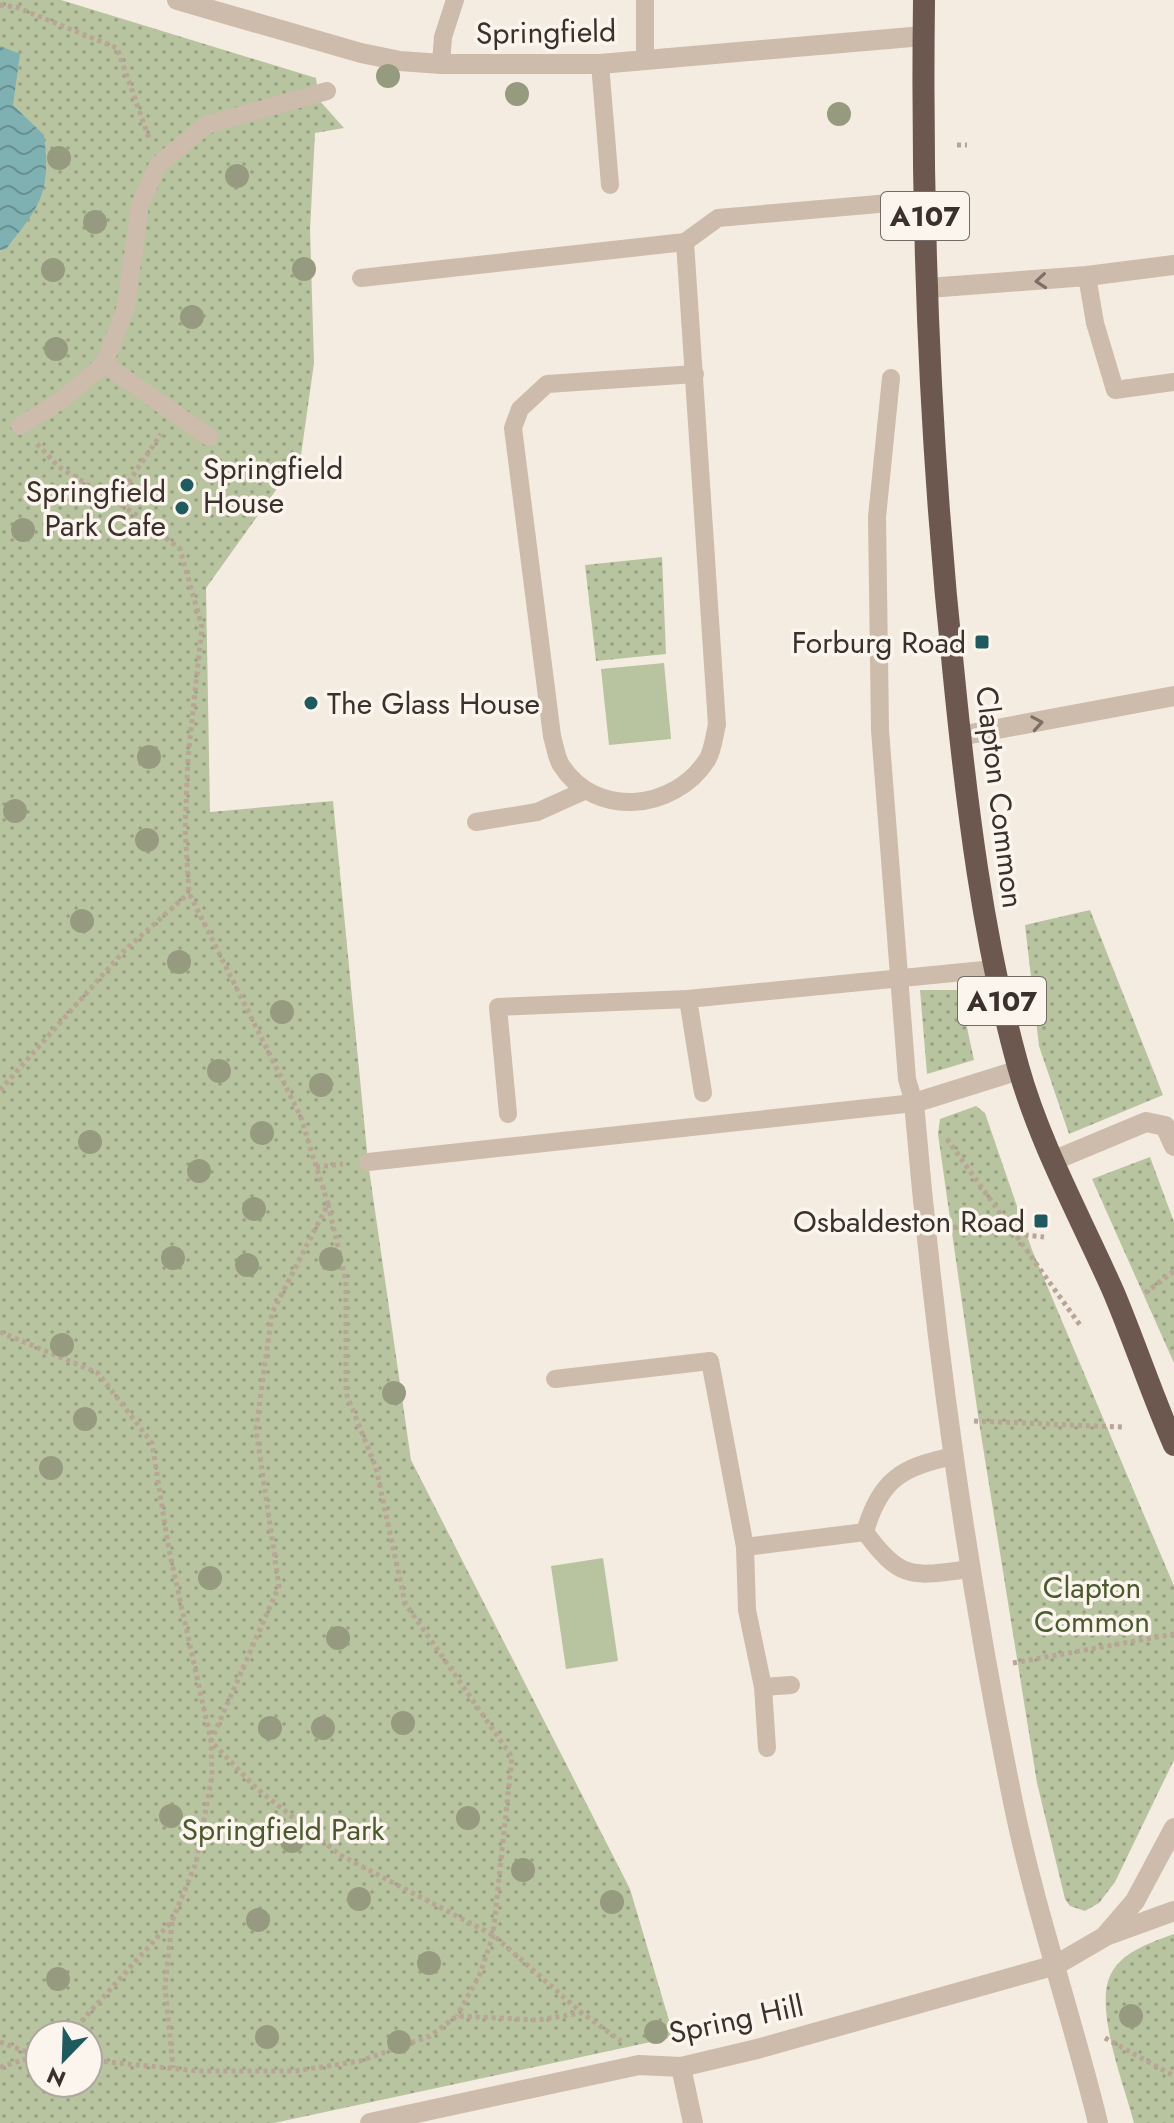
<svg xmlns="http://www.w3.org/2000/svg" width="1174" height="2123" font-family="Jost,sans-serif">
<defs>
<pattern id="park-dots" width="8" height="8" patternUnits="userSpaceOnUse" patternTransform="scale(2)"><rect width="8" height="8" fill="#b8c4a0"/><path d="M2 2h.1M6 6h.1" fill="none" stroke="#97a083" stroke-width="1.8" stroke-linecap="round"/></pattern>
<pattern id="water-waves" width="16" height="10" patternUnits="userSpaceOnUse" patternTransform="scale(2)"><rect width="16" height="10" fill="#7fb0b2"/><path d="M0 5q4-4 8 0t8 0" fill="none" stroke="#699091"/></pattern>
</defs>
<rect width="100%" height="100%" fill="#f4ebe1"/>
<path fill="#b8c4a0" d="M664,663L671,739L609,745L601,669Z
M603,1558L618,1661L566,1669L551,1566Z"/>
<path fill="url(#park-dots)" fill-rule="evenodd" d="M0,0H61L316,78L319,100L344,128L315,133L310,230L314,363L301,455L206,588L210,812L333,801L368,1162L411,1460L630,1889L674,2037L274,2123H0ZM40,2035H88V2083H40Z
M662,557L666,654L596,661L585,565Z
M1090,910L1163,1095L1069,1134L1039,1046L1025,925Z
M920,990H959L974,1060L927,1074Z
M976,1106L985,1113L1032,1250L1174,1586V1760L1115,1882L1099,1903L1085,1911L1070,1906L1065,1899L1037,1783L979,1422L938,1134L940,1119Z
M1150,1157L1174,1222V1363L1092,1179Z
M1174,1934V2123H1134C1125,2087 1092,2005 1112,1972C1124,1951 1152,1942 1174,1934Z"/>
<path fill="url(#water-waves)" d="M0,46L20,54L13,105L44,135C51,193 41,205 6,249L0,250Z"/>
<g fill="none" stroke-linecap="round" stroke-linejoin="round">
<path stroke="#b9a596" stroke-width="5" stroke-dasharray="4 4" stroke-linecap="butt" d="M0,5L16,7L117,48L149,138
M957,145H967
M37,444L59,467L134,513L180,549L202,627L188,758L185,828L189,893L300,1115L328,1204L272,1313L256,1429L279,1586L211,1741L255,1787L340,1855L493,1935L582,2013L621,2041
M115,502L161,434
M0,1090L124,951L189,893
M947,1139L1080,1325
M316,1167L343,1164
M328,1204L346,1281V1393L376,1468L405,1603L512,1757L493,1935L480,1974L457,2016
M953,1227L1044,1237
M1145,1293L1174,1271
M0,1332L98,1373L152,1443L169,1550L211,1741L212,1776L196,1863L172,1921L69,2035
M974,1421L1122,1427
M1013,1663L1174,1634
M172,1922L165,1986L173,2068
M1105,2038L1174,2076
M0,2042L35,2055
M88,2060L198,2071H295L360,2061L430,2036L457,2016L538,2020L581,2013
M0,2067L40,2055"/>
<path stroke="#cdbbac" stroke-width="18" d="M645,60V0
M441,64L443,37L455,0
M600,64L610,185
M1087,276L1095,323L1115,390L1174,382
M361,278L685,242
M104,364L209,437
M695,374L547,384L520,409L513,428L552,736C555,746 556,757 561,765C595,819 674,811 707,760C713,751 714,736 717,725L685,242L718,218L924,200
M20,426L63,399L104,364L126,307L140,204L158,165L206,125L327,91
M476,822L537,812L586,790
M688,999L703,1093
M508,1114L498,1007L688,999L994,969
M368,1162L914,1103L907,1079L880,730L877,517L891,378
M555,1379L710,1361L745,1547L865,1532
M865,1532C880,1479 902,1467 954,1456
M865,1532C902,1582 913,1576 970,1569
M745,1547L747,1610L763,1687L767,1748
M763,1687L791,1685"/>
<path stroke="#cdbbac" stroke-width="20" d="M177,0L361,53L400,61L441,64H600L923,36
M928,288L1087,276L1174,265
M960,736L1174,696
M1019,1070L914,1103C934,1338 966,1571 1013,1802C1035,1910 1072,2016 1098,2123
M1055,1160L1146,1122L1165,1126L1174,1146
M1108,1935L1174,1911
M681,2067L693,2123
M370,2123L639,2065L681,2067L757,2049L1056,1965L1104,1937L1135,1901L1174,1828"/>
<path stroke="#6c584f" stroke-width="22" d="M924,0C921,226 930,452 954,677C967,808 983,939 1018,1066C1040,1145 1081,1218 1114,1293C1135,1343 1152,1395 1174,1445"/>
</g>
<g fill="#969b7f">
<circle cx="388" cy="76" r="12"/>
<circle cx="517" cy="94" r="12"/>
<circle cx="839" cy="114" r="12"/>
<circle cx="59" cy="158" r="12"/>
<circle cx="237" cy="176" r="12"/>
<circle cx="95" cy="222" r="12"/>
<circle cx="304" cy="269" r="12"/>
<circle cx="53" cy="270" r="12"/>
<circle cx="192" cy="317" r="12"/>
<circle cx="56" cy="349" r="12"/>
<circle cx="23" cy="530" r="12"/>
<circle cx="149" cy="757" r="12"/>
<circle cx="15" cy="811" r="12"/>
<circle cx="147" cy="840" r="12"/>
<circle cx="82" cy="921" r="12"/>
<circle cx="179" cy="962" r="12"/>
<circle cx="282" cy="1012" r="12"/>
<circle cx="219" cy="1071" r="12"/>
<circle cx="321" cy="1085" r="12"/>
<circle cx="262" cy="1133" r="12"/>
<circle cx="90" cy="1142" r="12"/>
<circle cx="199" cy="1171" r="12"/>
<circle cx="254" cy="1209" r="12"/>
<circle cx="173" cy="1258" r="12"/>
<circle cx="331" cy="1259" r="12"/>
<circle cx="247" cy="1265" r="12"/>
<circle cx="62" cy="1345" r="12"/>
<circle cx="394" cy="1393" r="12"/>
<circle cx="85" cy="1419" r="12"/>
<circle cx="51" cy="1468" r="12"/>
<circle cx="210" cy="1578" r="12"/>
<circle cx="338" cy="1638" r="12"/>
<circle cx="403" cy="1723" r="12"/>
<circle cx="270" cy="1728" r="12"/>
<circle cx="323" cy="1728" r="12"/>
<circle cx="171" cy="1816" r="12"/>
<circle cx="468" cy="1818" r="12"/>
<circle cx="292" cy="1841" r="12"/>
<circle cx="523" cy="1870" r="12"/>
<circle cx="359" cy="1899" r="12"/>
<circle cx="612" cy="1902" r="12"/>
<circle cx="258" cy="1920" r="12"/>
<circle cx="429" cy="1963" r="12"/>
<circle cx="58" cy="1979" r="12"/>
<circle cx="1131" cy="2016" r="12"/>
<circle cx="656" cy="2032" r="12"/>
<circle cx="267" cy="2037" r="12"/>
<circle cx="399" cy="2042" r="12"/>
</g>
<defs><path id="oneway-chevron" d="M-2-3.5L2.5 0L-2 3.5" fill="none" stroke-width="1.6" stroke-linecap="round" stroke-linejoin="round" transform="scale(2)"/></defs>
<g stroke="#7d6f65">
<use href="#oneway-chevron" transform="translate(1041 281) rotate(175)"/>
<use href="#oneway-chevron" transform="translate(1037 723) rotate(-10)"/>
</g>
<g fill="#1f5a5e" stroke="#fbf5ee" stroke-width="3">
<circle cx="187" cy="485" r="8"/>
<circle cx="182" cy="508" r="8"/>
<rect x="974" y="634" width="16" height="16" rx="4"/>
<circle cx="311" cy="703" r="8"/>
<rect x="1033" y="1213" width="16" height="16" rx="4"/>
</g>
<g text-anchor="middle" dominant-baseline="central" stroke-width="7" stroke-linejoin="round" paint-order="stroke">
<g fill="#fbf5ee" stroke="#756b66" stroke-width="2">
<rect x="881" y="192" width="88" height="48" rx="6"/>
<rect x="958" y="977" width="88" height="48" rx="6"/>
</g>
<g font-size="28" font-weight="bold" fill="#3b302b">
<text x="925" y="216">A107</text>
<text x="1002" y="1001">A107</text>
</g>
<g font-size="30" fill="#3b302b" stroke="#fbf5ee">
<text transform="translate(546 32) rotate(-1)">Springfield</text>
<text transform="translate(1000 797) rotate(83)">Clapton Common</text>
<text transform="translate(736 2019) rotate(-12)">Spring Hill</text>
</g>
<g font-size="30" fill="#3b302b" stroke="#fbf5ee" text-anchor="end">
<text x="203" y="468" text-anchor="start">Springfield<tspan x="203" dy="34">House</tspan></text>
<text x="166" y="491">Springfield<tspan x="166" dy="34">Park Cafe</tspan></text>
<text x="966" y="642">Forburg Road</text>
<text x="327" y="703" text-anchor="start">The Glass House</text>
<text x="1025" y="1221">Osbaldeston Road</text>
</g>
<g font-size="30" fill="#4a5a2e" stroke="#fbf5ee">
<text x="1092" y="1587">Clapton<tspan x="1092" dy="34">Common</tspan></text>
<text x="283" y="1829">Springfield Park</text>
</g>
</g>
<g transform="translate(64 2059) rotate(203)"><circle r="38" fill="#fbf5ee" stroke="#aea6a0" stroke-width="2"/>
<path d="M0-6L14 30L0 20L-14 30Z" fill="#1f5a5e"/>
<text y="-12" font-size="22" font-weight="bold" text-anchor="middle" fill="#3b302b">N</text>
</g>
</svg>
